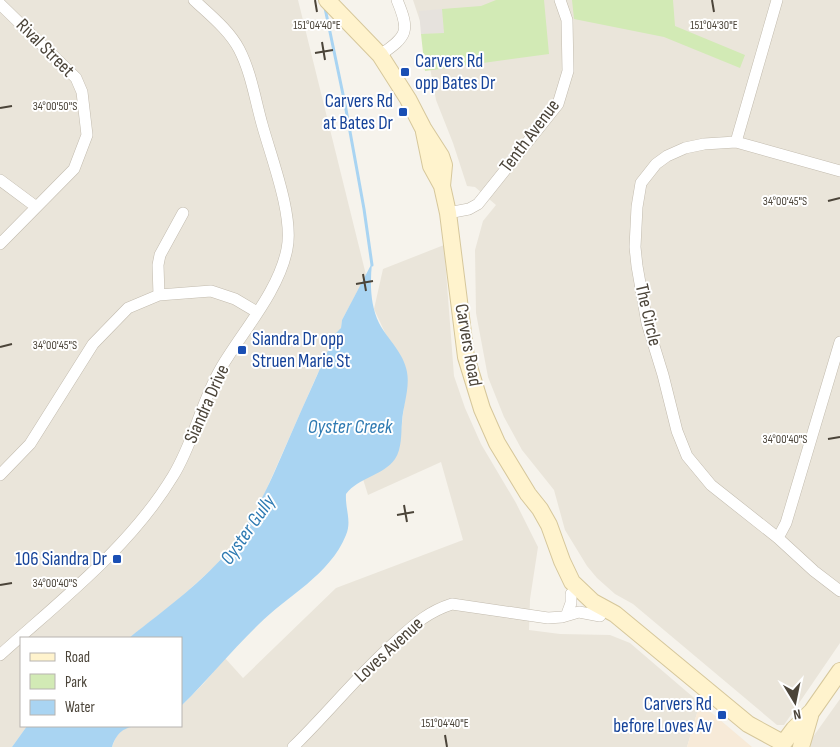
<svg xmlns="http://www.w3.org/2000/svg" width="840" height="747" font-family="'Sofia Sans Condensed',sans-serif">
<rect width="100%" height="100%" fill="#f6f3ec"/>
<path fill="#eae5da" d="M0,0H298L366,275L342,320L341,328L317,375L259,506L241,535L215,566L179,599L129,638H21V726H27L12,747H0Z
M413,0H840V643L784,725H777L633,604L615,594L597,578L587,566L565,530L554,490L522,450L504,417L488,377L476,313L475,250L483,221L496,205L475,187L467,186L453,143L436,100L423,30Z
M444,245L454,376L465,408L481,444L516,503L538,547L530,599L529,630L560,634L610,635L630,643L700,703L687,747H112L116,737L120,732L126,728L139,726H181V706L204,683L225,658L243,678L336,588L463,540L441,462L368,495L363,479L387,467L399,449L407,380L374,309L383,269Z
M840,699V747H811L810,741Z"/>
<path fill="#f7ead8" d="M700,703L752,747H687Z"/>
<path fill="#e6e2dd" d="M442,9L444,33L421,34L419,11Z"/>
<path fill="#d2eab5" d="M496,0H544L549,54L425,71L421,34L444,33L442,9L481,6Z
M572,0H673L675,26L745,55L740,68L664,37L574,19Z"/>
<path fill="#a9d4f2" d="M372,263C370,283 370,304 379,323C388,340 404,353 407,372C410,388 403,406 402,422C401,433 402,449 395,459C383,476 359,477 346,494C345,509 352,521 346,535C330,575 287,596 258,625C231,651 208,680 181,706V638H129C165,609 204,582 233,545C259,511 274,473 291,434C305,401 321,368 335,334L341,328L342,320Z
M27,726H139C124,727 117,732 112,747H12Z"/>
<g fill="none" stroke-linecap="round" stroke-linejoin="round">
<path stroke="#a9d4f2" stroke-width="3" d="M325,8L345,104L364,209L372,265"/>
<defs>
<path id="street" d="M0,4L76,78L82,92L87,135L74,169L0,244
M380,55C408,36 410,31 397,0
M736,142L777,0
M840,171L736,142L704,144L685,148L667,156L656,164L641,183L637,207L635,247L637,266L647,323L663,375L677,431L687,456L711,485L778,538L814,571L840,591
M0,180L35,206
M448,213L469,209L478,204L558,104L568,71L567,20L560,0
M159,295L158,265L160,255L183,213
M0,475L30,444L93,344L128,308L159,295L211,291L235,299L257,312
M778,538L786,523L840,342
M567,614L571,603V594
M0,655C61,600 130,547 173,476C194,442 201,402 221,368C242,332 279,291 287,249C294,216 271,157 262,124C255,99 251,72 239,49C229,30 210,15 194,0
M293,747C328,713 358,675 395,642C414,625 427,612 452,604L548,618L562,617L579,612L600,616"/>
<path id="secondary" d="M327,0L380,55L408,99L423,128L441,156L444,165L442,186L448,213L466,357L482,409L497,443L528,494L540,509L549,525L562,561L572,582L593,602L615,614L748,724L781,742
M424,132L431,166L442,186
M785,741L794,729L812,711L840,671
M801,747L810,716"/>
</defs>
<use href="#street" stroke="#c2bbae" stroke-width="12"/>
<use href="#secondary" stroke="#d6c79b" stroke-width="18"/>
<use href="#street" stroke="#fff" stroke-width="11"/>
<use href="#secondary" stroke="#fff3cd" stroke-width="16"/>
</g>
<path fill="none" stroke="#4b4439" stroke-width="2" d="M315,0L317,12M712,0L714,12M322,42L325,60M315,53L333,50M0,108L12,106M828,201L840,198M363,274L366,291M356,284L373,281M0,347L12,344M828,439L840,437M404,505L407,522M397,515L414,512M0,585L12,583M445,735L447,747"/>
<g fill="#1a4fb4" stroke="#fff" stroke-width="2">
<rect x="400" y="67" width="10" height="10" rx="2.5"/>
<rect x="398" y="107" width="10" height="10" rx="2.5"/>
<rect x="237" y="345" width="10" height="10" rx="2.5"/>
<rect x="112" y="554" width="10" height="10" rx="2.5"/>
<rect x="717" y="710" width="10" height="10" rx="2.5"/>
</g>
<g text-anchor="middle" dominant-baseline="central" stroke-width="4" stroke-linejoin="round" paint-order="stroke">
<g font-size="19" fill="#4b4439" stroke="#fff">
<text transform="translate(45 48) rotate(45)">Rival Street</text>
<text transform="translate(530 136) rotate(-53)">Tenth Avenue</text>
<text transform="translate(648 315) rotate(77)">The Circle</text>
<text transform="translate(468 345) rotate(80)">Carvers Road</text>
<text transform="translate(207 404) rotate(-66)">Siandra Drive</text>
<text transform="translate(389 650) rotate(-43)">Loves Avenue</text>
</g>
<g font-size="19" fill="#164399" stroke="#fff" text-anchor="end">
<text x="415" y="61" text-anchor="start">Carvers Rd<tspan x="415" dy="22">opp Bates Dr</tspan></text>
<text x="393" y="101">Carvers Rd<tspan x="393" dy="22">at Bates Dr</tspan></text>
<text x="252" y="339" text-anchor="start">Siandra Dr opp<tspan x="252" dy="22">Struen Marie St</tspan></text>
<text x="107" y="559">106 Siandra Dr</text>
<text x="712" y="704">Carvers Rd<tspan x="712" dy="22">before Loves Av</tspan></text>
</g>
<g font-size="20" font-style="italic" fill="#2e7ab2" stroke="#fff">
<text x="350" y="427">Oyster Creek</text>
<text transform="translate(248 530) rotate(-55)">Oyster Gully</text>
</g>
</g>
<g font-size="12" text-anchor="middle" fill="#4b4439" stroke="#fff" stroke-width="4" stroke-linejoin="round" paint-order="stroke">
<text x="317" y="29">151°04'40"E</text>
<text x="714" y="29">151°04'30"E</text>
<text x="55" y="110">34°00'50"S</text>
<text x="785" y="205">34°00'45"S</text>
<text x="55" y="349">34°00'45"S</text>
<text x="785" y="443">34°00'40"S</text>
<text x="55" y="587">34°00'40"S</text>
<text x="445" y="727">151°04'40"E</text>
</g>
<rect x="20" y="637" width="162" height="90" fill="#ffffff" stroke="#b7b4b0"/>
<rect x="30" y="653" width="25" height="8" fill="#fff3cd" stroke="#b7b4b0"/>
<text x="65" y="662" font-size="15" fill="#4b4439">Road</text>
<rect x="30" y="674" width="25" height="15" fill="#d2eab5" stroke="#b7b4b0"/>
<text x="65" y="687" font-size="15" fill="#4b4439">Park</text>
<rect x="30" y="700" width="25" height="15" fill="#a9d4f2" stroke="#b7b4b0"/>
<text x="65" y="712" font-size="15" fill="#4b4439">Water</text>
<g transform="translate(795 702) rotate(170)" stroke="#ffffff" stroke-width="4" paint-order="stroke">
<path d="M0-4L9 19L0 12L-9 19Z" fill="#4b4439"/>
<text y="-8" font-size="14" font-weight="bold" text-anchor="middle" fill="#4b4439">N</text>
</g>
</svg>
